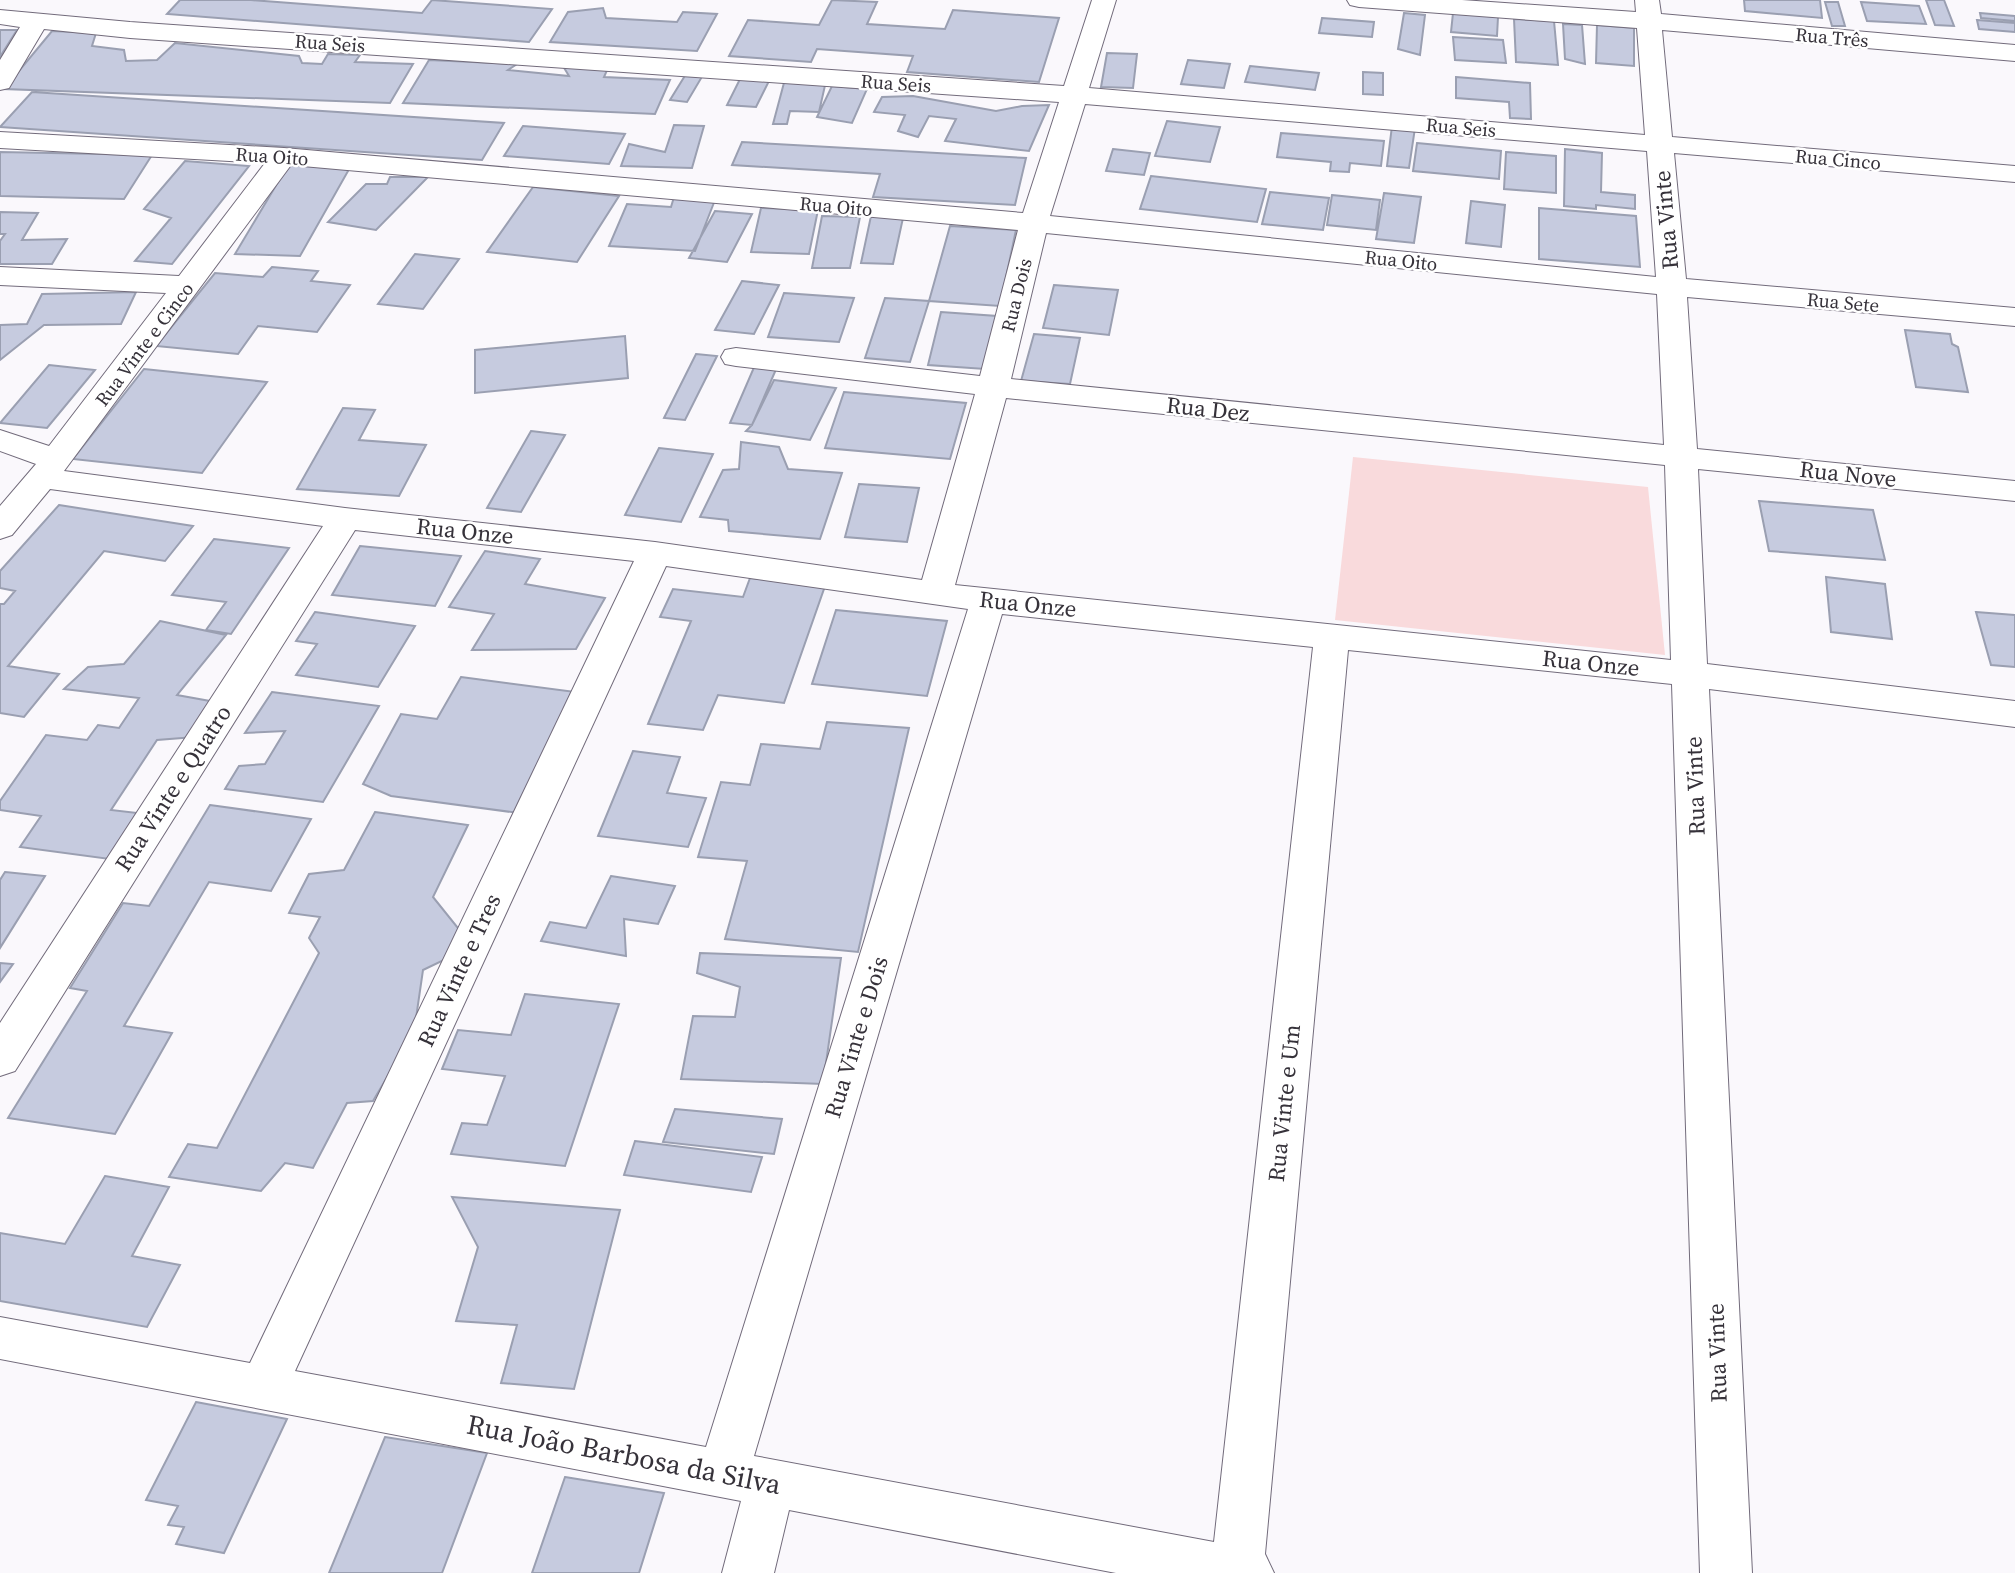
<svg xmlns="http://www.w3.org/2000/svg" width="2015" height="1573" font-family="'Source Serif 4',serif">
<rect width="100%" height="100%" fill="#faf8fc"/>
<path fill="#f9dadc" d="M1353,457L1648,487L1665,655L1335,620Z"/>
<path fill="#c6cbdf" stroke="#9a9fb1" stroke-width="2" d="M180,0H251L422,13L432,0L552,9L529,42L167,14Z
M832,0L877,2L867,24L945,29L953,10L1059,18L1039,82L907,72L913,56L817,49L811,62L729,56L748,20L819,25Z
M1744,0H1820L1822,18L1745,11Z
M1926,0H1944L1954,26L1935,25Z
M1825,2H1838L1845,26H1832Z
M1861,2L1919,6L1926,24L1867,21Z
M603,8L606,18L677,22L683,12L717,14L697,51L550,42L568,12Z
M1404,13L1425,15L1420,55L1398,49Z
M1453,13L1498,17L1497,36L1451,32Z
M1980,13L2015,16V21L1981,18Z
M1322,18L1374,22L1372,37L1319,33Z
M1514,19L1554,21L1558,65L1516,62Z
M1977,20L2015,23V32L1979,29Z
M1563,24L1582,25L1585,64L1565,59Z
M1597,25L1634,28V66L1596,63Z
M0,30H17L0,57Z
M52,31L96,33L92,46L124,50L126,61L157,60L175,43L299,56L302,63L322,64L328,54L360,55L355,62L413,64L390,103L4,89Z
M1453,37L1503,40L1506,63L1455,60Z
M1107,53L1137,54L1133,88L1101,87Z
M429,60L517,64L508,70L569,76L563,66L608,68L604,77L670,80L655,114L403,103Z
M1188,60L1230,64L1224,88L1181,84Z
M1250,66L1319,73L1315,90L1245,82Z
M1363,72L1383,73V95L1363,94Z
M686,74L703,75L687,102L670,100Z
M742,75L771,77L756,107L727,105Z
M1456,77L1530,83L1531,119L1510,118L1509,102L1456,98Z
M785,79L826,81L819,112L790,111L787,124H773Z
M832,86L867,89L852,123L817,117Z
M32,92L504,123L482,160L0,127Z
M913,96L996,111L1022,106L1049,105L1029,151L945,141L956,119L929,116L918,137L898,131L905,115L874,112L882,97Z
M1167,121L1220,127L1210,162L1155,156Z
M674,125L704,126L692,168L621,166L629,144L665,152Z
M523,126L625,134L609,164L504,156Z
M1392,126L1415,128L1409,168L1387,166Z
M1281,133L1384,141L1381,166L1350,163L1349,172L1330,171L1331,162L1277,157Z
M742,142L1026,158L1015,205L873,197L880,174L732,165Z
M1417,143L1501,151L1499,179L1413,171Z
M1113,149L1150,153L1144,175L1106,171Z
M1565,149L1602,153L1601,192L1635,195V209L1596,205V209L1564,206Z
M0,152L152,155L124,199L0,196Z
M1506,152L1556,156V193L1504,189Z
M185,161L249,166L172,264L135,261L171,218L144,209Z
M290,162L352,164L300,256L235,254Z
M1151,176L1266,189L1257,222L1140,209Z
M390,177H428L376,230L328,222L366,184H387Z
M533,187L619,196L577,262L487,252Z
M1270,192L1329,198L1323,230L1262,224Z
M1384,193L1421,197L1414,243L1376,239Z
M1332,195L1380,200L1376,230L1327,225Z
M674,197L715,200L695,251L609,246L627,204L671,207Z
M1471,201L1505,205L1501,247L1466,243Z
M761,208L818,210L809,254L751,252Z
M1539,208L1636,216L1640,267L1539,259Z
M715,211L752,214L727,262L689,258Z
M0,212L38,213L22,240L67,239L52,264H0V241L5,234H0Z
M822,216L860,217L850,268H812Z
M871,216L903,218L893,264L861,263Z
M950,226L1016,230L1000,306L929,301Z
M415,254L459,259L423,309L378,304Z
M272,267L318,271L311,281L350,285L317,332L258,326L238,354L156,346L215,273L263,277Z
M742,281L779,285L754,334L715,330Z
M1054,285L1118,290L1109,335L1043,328Z
M136,292L121,324L44,325L0,360V325L27,324L42,294Z
M784,293L854,298L839,342L768,337Z
M885,298L929,301L910,362L865,358Z
M941,312L997,316L985,369L928,365Z
M1905,330L1950,334L1952,344L1958,347L1968,392L1916,387Z
M1034,334L1080,338L1070,384L1021,381Z
M625,336L628,378L475,393V350Z
M696,354L717,356L685,420L664,418Z
M49,365L95,370L47,428L0,423Z
M755,365L777,367L752,425L730,423Z
M144,369L267,382L202,473L73,459Z
M774,380L836,388L810,440L746,431L752,425Z
M844,392L966,403L950,459L825,448Z
M343,408L375,410L359,440L426,445L399,496L297,489Z
M531,431L565,435L521,512L487,508Z
M741,442L779,447L788,469L842,473L820,539L729,531L728,520L700,517L723,470L739,469Z
M659,448L713,454L681,522L625,515Z
M859,484L919,488L907,542L845,537Z
M1759,501L1873,510L1885,560L1769,551Z
M59,505L193,526L165,561L104,551L8,666L59,674L24,717L0,713V604H4L15,591L0,588V571Z
M214,539L289,548L231,634L206,630L226,602L172,595Z
M360,546L461,556L435,606L332,595Z
M485,551L540,559L525,584L605,598L576,649L472,650L494,614L449,607Z
M1826,577L1885,584L1892,639L1831,632Z
M750,578L825,586L784,703L718,695L703,730L648,724L691,621L660,617L673,589L743,597Z
M836,610L947,621L927,696L812,684Z
M315,612L415,626L378,687L296,675L317,644L296,641Z
M1976,612L2015,615V667L1991,665Z
M160,621L226,635L177,695L221,703L195,737L157,740L111,810L146,814L117,860L20,847L41,816L0,810V801L46,735L87,740L98,725L119,728L139,698L64,689L88,667L124,664Z
M461,677L583,693L526,814L391,796L363,784L401,714L437,719Z
M272,692L379,706L323,802L225,789L239,766L265,764L285,731L245,733Z
M827,722L909,728L858,952L725,939L747,861L698,857L721,782L750,785L761,744L820,749Z
M633,751L680,757L667,793L706,798L688,847L598,836Z
M210,805L311,819L271,891L209,882L124,1026L172,1033L115,1134L8,1118L87,991L70,988L123,903L149,906Z
M375,812L468,825L433,897L462,933L446,959L423,970L414,1032L373,1101L347,1103L313,1168L285,1163L261,1191L169,1177L188,1144L217,1148L319,953L309,938L320,917L289,913L309,874L344,870Z
M5,872L45,876L0,948V880Z
M611,876L675,886L658,924L624,919L626,956L541,941L550,922L586,928Z
M700,953L841,958L823,1084L681,1079L693,1016L735,1017L740,987L697,973Z
M0,963L13,964L0,982Z
M525,994L619,1004L565,1166L451,1154L462,1123L487,1125L505,1076L442,1069L458,1030L511,1035Z
M675,1109L782,1119L774,1154L663,1142Z
M635,1141L762,1157L751,1192L624,1175Z
M105,1176L169,1187L132,1256L180,1265L147,1327L0,1301V1233L65,1244Z
M452,1197L620,1210L574,1389L501,1383L517,1325L456,1321L478,1247Z
M196,1402L287,1419L224,1553L176,1544L184,1527L168,1525L178,1506L146,1500Z
M385,1437L487,1453L442,1573H329Z
M565,1477L664,1493L639,1573H532Z"/>
<g fill="none" stroke-linecap="round" stroke-linejoin="round">
<defs>
<path id="minor" d="M1092,0H1116L1089,88L1645,135L1637,28L1359,7L1350,5L1347,0H1462L1636,12L1635,0H1659L1661,14L2015,45V61L1662,30L1672,137L2015,166V182L1674,153L1686,279L2015,308V326L1687,297L1697,449L2015,481V501L1698,469L1707,664L2015,701V727L1709,689L1752,1573H1700L1672,684L1348,650L1265,1554L1274,1573H1116L789,1510L774,1573H722L741,1501L0,1359V1317L250,1363L634,561L355,530L15,1071L0,1076V1023L323,526L50,489L12,535L0,539V506L36,464L0,451V430L49,446L166,293L0,285V267L179,276L265,163L0,148V132L284,148L1023,213L1059,102L130,38L44,29L9,88L0,90V60L20,27L0,24V10L130,22L1064,86ZM1085,104L1647,151L1656,277L1050,216ZM291,165L1018,230L980,376L736,348L725,350L721,357L725,364L736,366L975,394L922,580L655,542L345,508L64,471ZM1046,233L1657,294L1664,445L1011,379ZM1006,398L1665,465L1671,660L955,585ZM666,566L968,609L706,1447L295,1371ZM1002,614L1313,647L1214,1542L754,1456Z"/>
</defs>
<use href="#minor" stroke="#726b7b" stroke-width="2"/>
<use href="#minor" fill="#fff" fill-rule="evenodd"/>
</g>
<g text-anchor="middle" dominant-baseline="central" stroke-width="5" stroke-linejoin="round" paint-order="stroke">
<g font-size="19" fill="#36323a" stroke="#fff">
<text transform="translate(1832 37) rotate(5)">Rua Três</text>
<text transform="translate(330 43) rotate(4)">Rua Seis</text>
<text transform="translate(896 83) rotate(4)">Rua Seis</text>
<text transform="translate(1461 127) rotate(5)">Rua Seis</text>
<text transform="translate(272 156) rotate(4)">Rua Oito</text>
<text transform="translate(1838 159) rotate(5)">Rua Cinco</text>
<text transform="translate(836 206) rotate(5)">Rua Oito</text>
<text transform="translate(1401 260) rotate(6)">Rua Oito</text>
<text transform="translate(1016 295) rotate(-76)">Rua Dois</text>
<text transform="translate(1843 302) rotate(5)">Rua Sete</text>
<text transform="translate(144 344) rotate(-53)">Rua Vinte e Cinco</text>
</g>
<g font-size="23" fill="#36323a" stroke="#fff">
<text transform="translate(1666 220) rotate(-95)">Rua Vinte</text>
<text transform="translate(1208 409) rotate(6)">Rua Dez</text>
<text transform="translate(1848 474) rotate(6)">Rua Nove</text>
<text transform="translate(465 531) rotate(6)">Rua Onze</text>
<text transform="translate(1028 604) rotate(6)">Rua Onze</text>
<text transform="translate(1591 663) rotate(6)">Rua Onze</text>
<text transform="translate(1695 786) rotate(-92)">Rua Vinte</text>
<text transform="translate(173 788) rotate(-57)">Rua Vinte e Quatro</text>
<text transform="translate(459 970) rotate(-65)">Rua Vinte e Tres</text>
<text transform="translate(856 1037) rotate(-73)">Rua Vinte e Dois</text>
<text transform="translate(1284 1103) rotate(-84)">Rua Vinte e Um</text>
<text transform="translate(1717 1353) rotate(-92)">Rua Vinte</text>
</g>
<g font-size="28" fill="#36323a" stroke="#fff">
<text transform="translate(624 1454) rotate(11)">Rua João Barbosa da Silva</text>
</g>
</g>
</svg>
